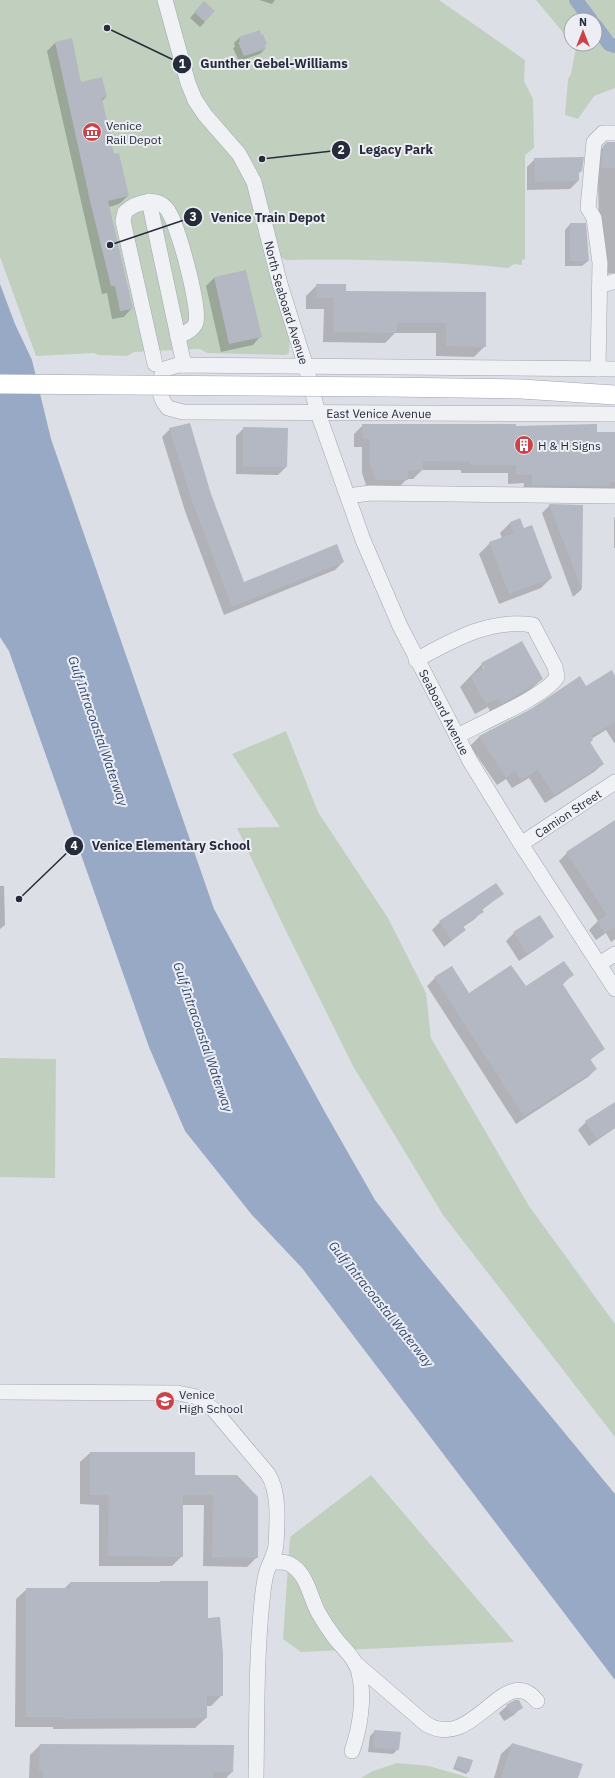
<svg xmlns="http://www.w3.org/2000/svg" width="615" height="1778" font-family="'IBM Plex Sans',sans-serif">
<rect width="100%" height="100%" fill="#dddfe6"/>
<path fill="#c1d0be" d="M0,0H439L525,60L524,81L533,99L534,148L525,155V259L522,260V265L514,264L508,268C434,260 360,259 285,260L283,258L267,260L290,338L289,353L286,355L207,353L200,349L134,352L127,356L98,355L94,353L36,356L0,257Z
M536,0H615V88L594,96L578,119L565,115L568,79L571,74L576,47L573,44H595V20H571V42Z
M286,731L318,812L388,918L426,993L431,1038L529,1206L615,1324V1437L443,1215L353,1066L285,929L237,828L280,827L232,754Z
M0,1058L56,1059L55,1178L0,1177Z
M371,1475L514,1642L301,1652L283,1639L290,1537Z
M397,1763L429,1766L470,1778H361L373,1771Z"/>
<path fill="#98a9c6" d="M0,284L15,324L32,360L51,439L214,909L326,1114L375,1200L422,1260L615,1494V1680L302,1268L252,1215L185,1131L149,1047L9,651L0,637Z"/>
<path fill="#0003" fill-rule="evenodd" d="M259,0H275L272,4Z
M199,8L205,22L200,27L190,18Z
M259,32L265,49L260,54L239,61L233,48L235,47L234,43L239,38Z
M55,43L81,83L106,97L101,102L113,155L128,196L119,204L109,207L132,308L124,317L112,319L107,293L102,294L47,51Z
M615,142V273L600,274L598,177L593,157L607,143Z
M535,159L581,171L578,174V181L570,189L527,190V167Z
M570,224L588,261L582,266H565V230Z
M214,278L260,337L253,345L221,352L206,286Z
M317,285L346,292L485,293V346L474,357L436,356V333H395L385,343L323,342L324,309H306V296Z
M363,425L515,427L615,433V490L523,494L524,483L508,484V473H461V470H422L413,479H407L398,488H367L362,473V447H354V434Z
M244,428L286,467L278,475L236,474V436Z
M170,429L210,494L244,583L343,562L335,570L224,615L185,511L162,437Z
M550,505L582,506L581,590L573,597L542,513Z
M615,517V548H614V518Z
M510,523L524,529L551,578L541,588L499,604L479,554L490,543L502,538L500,533Z
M482,664L542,679L531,689L491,714L488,707L475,714L460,687ZM482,666H484L485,673Z
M615,678V744L606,730L591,739L592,740L590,743L603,764L594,772L545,803L529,778L512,788L506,779L497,785L470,746L479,737L532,709Z
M615,822V939L611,942L606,933L596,940L589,930L598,921L559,861L567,853Z
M0,886H4L5,925L0,929Z
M502,894L482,910L475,919L463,927L465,930L444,947L432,930L440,922Z
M514,933L552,936L544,944L519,961L506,941Z
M572,975L562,985L604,1049L590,1060L596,1069L588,1077L516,1124L427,986L435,978L468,994L525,988Z
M615,1103V1128L589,1146L578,1130L586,1122Z
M90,1453L194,1476H237L257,1557L247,1567L203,1566L204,1505H182V1556L172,1566H99V1505L80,1504V1462Z
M160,1582L207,1619L222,1695L211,1706H206V1718L195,1728L53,1729V1727H15L16,1599L27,1589H64L70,1583H158Z
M507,1706L522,1707L514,1715L504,1721L499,1713Z
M375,1731L398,1749L393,1754L368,1752L370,1736Z
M512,1744L577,1778H494L501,1754Z
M40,1745L232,1772L226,1778H29L30,1755Z
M458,1757L469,1771L466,1774L453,1769Z"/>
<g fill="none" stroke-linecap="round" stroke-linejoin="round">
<path stroke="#98a9c6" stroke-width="14" d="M576,0L591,20
M595,25L609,44L615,46"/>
</g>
<path fill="#b4b8c3" d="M204,1L215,11L205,22L194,12Z
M260,30L261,35L263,34L267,44L265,45L266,49L244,56L238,42H240L239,37Z
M72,38L81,82L102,77L107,97L102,98L114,154L119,153L129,196L108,201L133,309L120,311L115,286H111L91,205L55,42Z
M607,142H615V168H601L603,146Z
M584,157L582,171L579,172V181L535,182L534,158Z
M570,223H586L589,261H570Z
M246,270L262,337L229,344L214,277Z
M316,284H346V291L486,292V347L446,346V323H397V333L333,332L334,298H316Z
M190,423L211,494L244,582L337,544L344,562L232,607L192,501L169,428Z
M362,424H516V426L597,424V432H615V482H610V486L532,485V475H516V465H470V462L423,461V470L408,471V480H376L370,464V439H363Z
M243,427L288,428L287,467H243Z
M549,504L583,505L582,590Z
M520,518L524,528L532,525L552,578L509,594L489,542L514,533L510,522Z
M522,641L543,679L502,704L498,698L486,704L470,676L484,669L481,663Z
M612,670L615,676V722L591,736L593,740L590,742L604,764L554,795L538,770L521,780L515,771L506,777L479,736L531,709L580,676L586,686Z
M615,820V927L604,933L597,921L607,915L566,852Z
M496,883L504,894L482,909L484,912L462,925L466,930L452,940L439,921Z
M540,915L554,937L527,954L513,932Z
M564,961L574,975L562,983L605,1049L590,1059L597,1069L524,1116L434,977L452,966L469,993L511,965L526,986Z
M615,1102V1127L597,1139L585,1121Z
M90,1452H195V1475H237L258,1497V1558L212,1557L213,1495H183V1557L108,1556L109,1495H90Z
M160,1581H208V1618L220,1617L223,1654V1696H207V1718L63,1719V1717H26V1588H70V1582H160Z
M515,1700H519L523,1708L512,1714L506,1705Z
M374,1730L401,1732L399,1750L373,1747Z
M512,1743L583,1764L578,1778H501Z
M40,1744L234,1745L233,1772H213V1778H43V1771H39Z
M458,1756L473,1760L469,1772L454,1767Z"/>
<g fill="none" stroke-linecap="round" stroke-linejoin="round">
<defs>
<g id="minor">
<path id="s1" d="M165,0L188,83L195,100L205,115L239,154L254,182L280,284L306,367L318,413L363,540L400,626L470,761L521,844L615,989"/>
<path d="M149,201L184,365"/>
<path d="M600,286L615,281"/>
<path d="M155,364L123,221L125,212C135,203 155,196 166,208C177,219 200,307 196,322C195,329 184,333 178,337"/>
<path d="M598,369L600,263L594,218L588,208L594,142L603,133H615"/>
<path id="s2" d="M615,369L178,365L165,369C157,382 158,397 168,408L183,412L615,414"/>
<path d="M348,496L370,493L615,496"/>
<path d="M416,660C453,640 490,618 533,625L555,667L557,677C546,696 479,724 457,736"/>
<path id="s3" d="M521,844L615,782"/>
<path d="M599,964L615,954"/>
<path d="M0,1392L178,1393L197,1397L214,1410L268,1474C280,1493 277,1523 276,1545C275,1555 270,1562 267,1571C264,1580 263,1591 262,1601C256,1660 257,1719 256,1778"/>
<path d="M271,1562C279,1562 287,1561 294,1567C307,1576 311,1599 318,1612C323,1621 329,1630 335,1638C343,1648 356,1659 359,1673C365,1697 360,1728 352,1751"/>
<path d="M355,1663L426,1724C474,1753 504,1660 537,1701"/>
</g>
<path id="major" d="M389,387L521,389L615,395"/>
</defs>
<use href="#minor" stroke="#a3a6b0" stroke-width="16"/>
<use href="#major" stroke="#9ca3b2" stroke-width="20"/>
<use href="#minor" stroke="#eff1f5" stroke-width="15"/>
<use href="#major" stroke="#fff" stroke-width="19"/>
<defs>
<path id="major-bridge" d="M0,384L389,387"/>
</defs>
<use href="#major-bridge" stroke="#9ca3b2" stroke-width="20" stroke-linecap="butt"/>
<use href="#major-bridge" stroke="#fff" stroke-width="19"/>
</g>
<defs>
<symbol id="museum-disc" viewBox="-11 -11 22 22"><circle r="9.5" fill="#cb4248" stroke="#eceef4"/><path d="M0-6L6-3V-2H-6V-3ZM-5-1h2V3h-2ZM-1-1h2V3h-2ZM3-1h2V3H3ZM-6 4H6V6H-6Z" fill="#fff"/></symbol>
<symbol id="building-disc" viewBox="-11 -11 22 22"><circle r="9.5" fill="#cb4248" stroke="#eceef4"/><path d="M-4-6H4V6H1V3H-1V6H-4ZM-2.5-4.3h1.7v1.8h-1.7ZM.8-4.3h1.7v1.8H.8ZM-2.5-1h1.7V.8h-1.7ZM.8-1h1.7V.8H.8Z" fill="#fff"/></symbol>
<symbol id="school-disc" viewBox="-11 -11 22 22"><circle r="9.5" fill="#cb4248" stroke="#eceef4"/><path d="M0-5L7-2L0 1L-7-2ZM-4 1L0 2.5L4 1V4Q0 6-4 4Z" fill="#fff"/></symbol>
</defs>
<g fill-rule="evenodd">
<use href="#museum-disc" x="81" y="121" width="22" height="22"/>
<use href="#building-disc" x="513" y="434" width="22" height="22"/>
<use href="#school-disc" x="154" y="1390" width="22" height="22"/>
</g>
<g text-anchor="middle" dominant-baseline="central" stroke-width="4" stroke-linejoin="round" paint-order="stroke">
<g font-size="12" fill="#272c3c" stroke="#eceef4" text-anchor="start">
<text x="106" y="125">Venice<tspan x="106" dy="14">Rail Depot</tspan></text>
<text x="538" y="445">H &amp; H Signs</text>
<text x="179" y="1394">Venice<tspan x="179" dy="14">High School</tspan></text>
</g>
<g font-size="12" fill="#272c3c" stroke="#eceef4">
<text stroke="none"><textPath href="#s1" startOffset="331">North Seaboard Avenue</textPath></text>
<text stroke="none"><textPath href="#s2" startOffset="704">East Venice Avenue</textPath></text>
<text stroke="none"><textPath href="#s1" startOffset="771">Seaboard Avenue</textPath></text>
<text stroke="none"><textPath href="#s3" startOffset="56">Camion Street</textPath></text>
</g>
<g font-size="13" font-style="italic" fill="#32476f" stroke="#eceef4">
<text transform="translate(98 731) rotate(71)">Gulf Intracoastal Waterway</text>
<text transform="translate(203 1037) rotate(71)">Gulf Intracoastal Waterway</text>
<text transform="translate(381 1304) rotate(51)">Gulf Intracoastal Waterway</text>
</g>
</g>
<path fill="none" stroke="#272c3c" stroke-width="1.5" d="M107 28L182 64M262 159L341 150M110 245L193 217M19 899L74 846"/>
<g fill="#272c3c" stroke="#eceef4" stroke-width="1.5">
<circle cx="107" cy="28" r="4"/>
<circle cx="262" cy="159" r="4"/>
<circle cx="110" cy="245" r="4"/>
<circle cx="19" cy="899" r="4"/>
<circle cx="182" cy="64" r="10"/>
<circle cx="341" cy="150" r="10"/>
<circle cx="193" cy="217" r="10"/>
<circle cx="74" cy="846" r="10"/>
</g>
<g font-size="12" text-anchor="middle" font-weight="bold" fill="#fff">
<text x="182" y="68">1</text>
<text x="341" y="154">2</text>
<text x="193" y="221">3</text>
<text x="74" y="850">4</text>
</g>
<g font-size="13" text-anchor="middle" font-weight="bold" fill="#272c3c" stroke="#eceef4" stroke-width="4" stroke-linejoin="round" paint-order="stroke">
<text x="274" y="68">Gunther Gebel-Williams</text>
<text x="396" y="154">Legacy Park</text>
<text x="268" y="222">Venice Train Depot</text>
<text x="171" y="850">Venice Elementary School</text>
</g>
<g transform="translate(583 32)"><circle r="19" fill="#eceef4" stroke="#9da0aa"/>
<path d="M0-3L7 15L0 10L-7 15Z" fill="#cb4248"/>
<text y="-6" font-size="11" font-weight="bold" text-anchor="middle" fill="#272c3c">N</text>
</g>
</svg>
